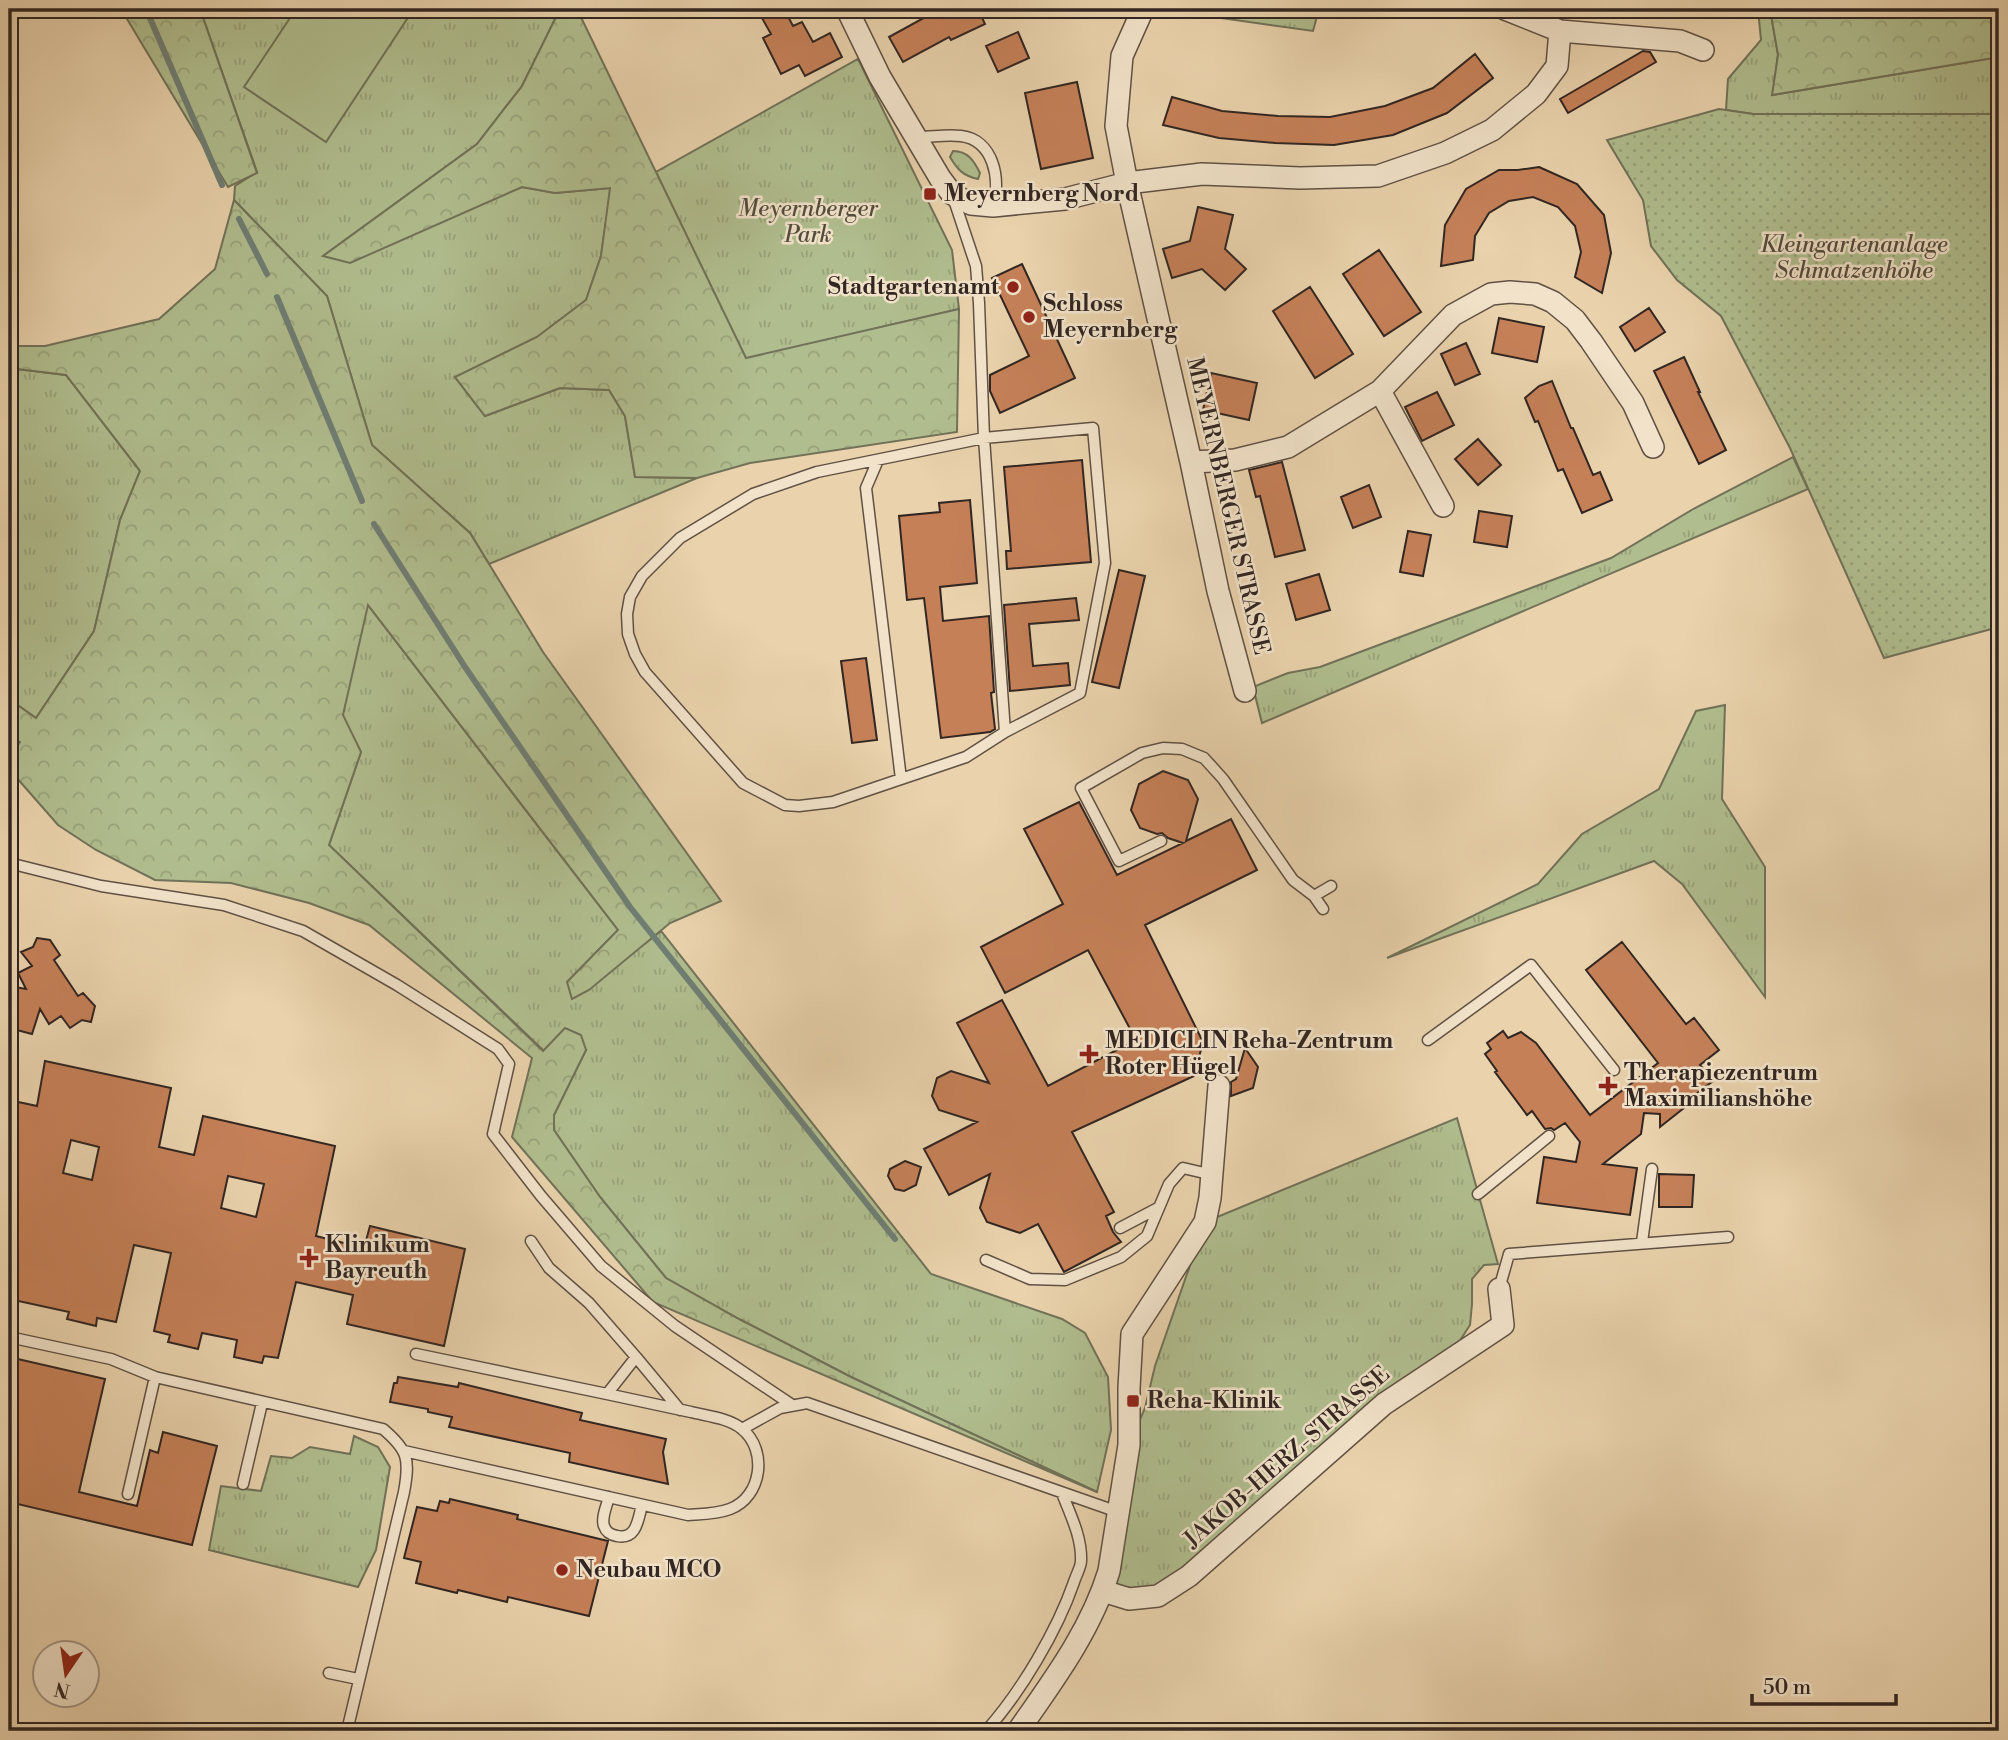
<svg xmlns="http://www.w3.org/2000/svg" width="2008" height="1740" font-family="'Libre Bodoni',serif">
<defs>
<pattern id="grass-tufts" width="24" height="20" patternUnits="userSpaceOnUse" patternTransform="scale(1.75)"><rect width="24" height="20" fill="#b0bd8e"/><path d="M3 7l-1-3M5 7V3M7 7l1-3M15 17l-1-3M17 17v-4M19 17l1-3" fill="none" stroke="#98a27a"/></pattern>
<pattern id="forest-crowns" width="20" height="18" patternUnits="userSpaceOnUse" patternTransform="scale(1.75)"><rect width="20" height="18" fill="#b0bd8e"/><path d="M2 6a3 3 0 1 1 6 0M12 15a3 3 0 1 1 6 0" fill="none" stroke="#98a27a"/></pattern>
<pattern id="garden-dots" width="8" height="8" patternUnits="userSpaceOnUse" patternTransform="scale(1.75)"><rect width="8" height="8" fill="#b0bd8e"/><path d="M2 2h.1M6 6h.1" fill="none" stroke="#98a27a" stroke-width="1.8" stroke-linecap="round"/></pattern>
</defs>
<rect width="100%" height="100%" fill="#e9d2ac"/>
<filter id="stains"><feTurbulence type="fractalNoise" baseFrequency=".00286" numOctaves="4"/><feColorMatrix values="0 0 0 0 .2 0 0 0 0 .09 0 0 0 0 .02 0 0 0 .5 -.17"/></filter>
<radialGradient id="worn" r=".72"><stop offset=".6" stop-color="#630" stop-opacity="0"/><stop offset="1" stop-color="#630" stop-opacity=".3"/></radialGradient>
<path fill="url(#grass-tufts)" stroke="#717258" stroke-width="2" d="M200,9H560L522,86L477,144L323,256L466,210L522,187L555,193L611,188L601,256L586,300L537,337L455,377L485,416L560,388L609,390L625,416L635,477L697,478L489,564L470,533L372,445L327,296L234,200L235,186L257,172Z
M1183,9H1319L1313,31L1193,14Z
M1758,9H1770L1778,54L1773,95L1999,57V114H1753L1726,110L1728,79L1761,40Z
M858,59L952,250L959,309L746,359L656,172Z
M953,151C968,151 974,161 980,173L978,179C963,176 957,169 950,157Z
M9,368L66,375L140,471L120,520L94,631L36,718L9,699Z
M1793,457L1808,489L1262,723L1253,687L1288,673L1320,667L1611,558L1695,508Z
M367,604L618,930L567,982L646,943L661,931L931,1274L1062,1319L1085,1333L1108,1377L1111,1430L1097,1492L851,1377L739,1319L666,1278L600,1197L554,1130V1115L586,1050L544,1051L329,845L361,752L342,715Z
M1725,705L1722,799L1765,867V997L1682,884L1654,861L1387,958L1538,884L1582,834L1659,789L1696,711Z
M1457,1118L1498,1264L1484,1265L1472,1279V1304L1470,1325L1459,1342L1158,1596L1103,1591L1129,1445L1145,1408L1155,1366L1205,1222Z
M354,1436L378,1447L390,1467L376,1550L358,1587L209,1550L221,1486L261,1491L271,1456L292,1458L310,1447L350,1454Z"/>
<path fill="url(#forest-crowns)" stroke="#717258" stroke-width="2" d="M121,9H200L257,173L228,187Z
M560,9H577L746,358L959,309L957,432L750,463L697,478L635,477L625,416L609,390L560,388L485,416L455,377L537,337L586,300L601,256L610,188L555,193L522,187L350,263L323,256L477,144L522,86Z
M1770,9H1999V57L1772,95L1778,55Z
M234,200L327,296L372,445L470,533L543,652L721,901L670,923L589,990L572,999L567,982L618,930L368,605L343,715L361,752L329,845L543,1051L565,1028L581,1035L586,1050L554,1115V1130L600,1197L666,1278L739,1319L851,1377L1097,1492L653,1302L512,1137L532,1058L369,925L309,903L231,883L155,880L96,850L58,825L9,769V758L20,742L9,735V699L36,718L94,631L120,520L140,471L66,375L9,368V346H45L159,319L215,269Z"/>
<path fill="url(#garden-dots)" stroke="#717258" stroke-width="2" d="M1719,109L1753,114H1999V627L1884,658L1790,448L1721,316L1677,280L1651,246L1643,200L1607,140Z"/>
<path fill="#b0bd8e" stroke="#717258" stroke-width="2" d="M296,9L413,10L326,142L244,87Z"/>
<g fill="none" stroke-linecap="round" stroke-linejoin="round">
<path stroke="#6f7e74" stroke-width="6" d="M146,9L222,185
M239,219L267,274
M277,297L362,501
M374,524L465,667L630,907L895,1239"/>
</g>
<path fill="#c58058" stroke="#322622" stroke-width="2" fill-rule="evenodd" d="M757,9H784L793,26L802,22L813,42L830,33L842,57L805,76L799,65L781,74L763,38L771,34Z
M940,9H978L985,24L951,40L949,37L903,62L889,37Z
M1018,32L1029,58L998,72L986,46Z
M1643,51L1650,52L1656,62L1568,113L1560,99Z
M1475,54L1493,78L1447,113L1393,135L1334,145L1275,143L1219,138L1163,125L1172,97L1222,111L1278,116L1330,117L1385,106L1433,88Z
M1077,82L1093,158L1041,169L1025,93Z
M1539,167L1577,184L1604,215L1611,253L1602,293L1575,277L1581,252L1575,226L1558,207L1533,197L1509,201L1489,213L1475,236L1473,260L1441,266L1445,225L1466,189L1499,170H1518Z
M1198,207L1233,215L1225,249L1246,269L1225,290L1202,269L1172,278L1163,249L1190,241Z
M1379,250L1421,312L1384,336L1343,274Z
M1022,264L1075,378L1000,413L990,391V375L1029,356L992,278Z
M1310,287L1353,354L1315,378L1273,311Z
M1649,308L1665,332L1635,351L1620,327Z
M1499,318L1544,327L1537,362L1492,353Z
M1466,343L1480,374L1455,385L1441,354Z
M1684,357L1700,392H1698L1726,450L1699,464L1654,371Z
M1211,373L1257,383L1249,420L1203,410Z
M1552,381L1571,428H1573L1593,475L1600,472L1612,500L1582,513L1563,469L1558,471L1538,421L1535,422L1525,398L1539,386Z
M1437,392L1454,425L1422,441L1405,407Z
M1478,439L1501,465L1478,485L1455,459Z
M1082,460L1091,562L1007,569L1006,551H1011L1004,467Z
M1282,462L1305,550L1275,557L1260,496L1256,497L1249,470Z
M1369,485L1381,517L1353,528L1341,497Z
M970,500L977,583L940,587L943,621L989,616L994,692L991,693L995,729L990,732L941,738L924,598L907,600L899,516L940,512L939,503Z
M1479,511L1512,516L1507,547L1474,542Z
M1408,531L1431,535L1423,576L1400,572Z
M1119,570L1145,576L1119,688L1092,682Z
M1319,574L1330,610L1296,620L1286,584Z
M1076,598L1079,620L1029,624L1033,666L1068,663L1070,685L1010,691L1004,605Z
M866,658L877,740L852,743L841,661Z
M1163,771L1188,780L1198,799L1186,841L1231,819L1257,870L1145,925L1203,1042L1194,1076L1072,1132L1114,1212L1106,1216L1113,1232L1121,1242L1064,1272L1038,1224L1020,1233L987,1222L980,1208L990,1174L949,1195L924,1149L977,1122L939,1110L932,1096L937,1078L951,1071L989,1083L957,1023L1002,1000L1048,1086L1136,1040L1088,950L1005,993L981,947L1063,904L1024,829L1079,802L1117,875L1183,843L1168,838L1162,833L1157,834L1140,828L1131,810L1139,784Z
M37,938L50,940L60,955L54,960L78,996L83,993L95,1006L91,1022L82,1020L70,1028L61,1016L49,1024L40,1009L32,1034L9,1028V986L26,989L18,973L32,966L21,952L33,947Z
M1622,942L1686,1024L1694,1018L1719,1050L1700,1065L1713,1081L1687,1101L1689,1104L1660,1127V1114L1644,1113L1641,1134L1603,1164L1637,1168L1630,1215L1537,1203L1544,1157L1576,1162L1580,1142L1565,1123L1554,1130L1551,1128L1545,1129L1532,1111L1527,1115L1495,1072L1497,1071L1485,1054L1491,1049L1487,1043L1503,1031L1508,1038L1521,1032L1536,1043L1590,1115L1658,1063L1586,970Z
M1245,1048L1258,1067L1253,1088L1231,1096V1082L1236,1079Z
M45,1061L171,1088L159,1147L194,1155L203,1116L335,1146L316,1236L364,1248L370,1226L465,1249L444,1346L347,1324L353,1295L296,1282L278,1358L264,1356L262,1363L234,1357L237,1340L202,1333L198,1349L168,1342L170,1335L154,1331L171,1253L134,1245L116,1322L97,1318L96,1326L67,1319L69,1312L9,1299V1160H12L18,1127L9,1125V1100L37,1106ZM71,1140L99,1147L92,1180L63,1173ZM228,1176L264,1184L256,1217L221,1208Z
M905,1161L921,1167L916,1185L904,1191L895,1189L888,1176L890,1169Z
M1659,1174L1694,1175L1692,1207H1659Z
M9,1357L105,1379L79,1492L137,1506L150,1450L158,1453L163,1432L217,1446L192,1545L9,1502Z
M398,1377L458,1387L459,1383L582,1413L580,1420L666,1439L663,1452L668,1484L569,1462L570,1453L449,1427L452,1417L428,1412V1409L390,1402L394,1383H397Z
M450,1499L518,1515L517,1519L608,1541L589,1616L508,1597L507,1602L458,1590L457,1593L416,1583L421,1562L404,1558L417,1507L437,1511L440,1501L449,1503Z"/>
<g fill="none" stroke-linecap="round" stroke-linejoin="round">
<defs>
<path id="service" d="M917,137C932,137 947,134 961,136C994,140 1001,180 993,206
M953,197L976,266L979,303L984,438L1005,732L1080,693L1105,563L1093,428L984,438L817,472L753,494L680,538L642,576L630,597L627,614L628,634L635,654L645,672L743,783L785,805L799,806L833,802L966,757L1005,732
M878,460L866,488L901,779
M1161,841L1119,861L1081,788L1142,753L1163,748L1182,749L1204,758L1223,779L1293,880L1314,896L1323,909
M9,863L101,886L224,905L303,931L397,985L498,1049L509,1064L493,1134L541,1196L601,1266L675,1326L792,1405
M1314,896L1331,886
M1428,1040L1531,965L1614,1070
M1478,1194L1549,1136
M1120,1228L1158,1208
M1642,1242L1652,1169
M986,1260L1030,1279L1065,1280L1121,1257L1147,1236L1169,1184L1183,1168L1213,1175
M1499,1289L1509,1254L1728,1237
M9,1337L111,1359L155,1377L128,1494
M416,1354L607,1394L636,1357L589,1303L549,1268L531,1241
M636,1357L680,1410
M155,1377L383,1429C408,1450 410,1459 404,1492L347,1731
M742,1429L780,1408L807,1403L1118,1512
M404,1451L688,1515C702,1514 717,1514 730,1509C762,1497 768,1450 742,1429C729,1418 707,1416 691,1412C663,1406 635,1400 607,1394
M243,1484L262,1403
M609,1497C607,1505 601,1518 604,1526C606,1532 611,1535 617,1536C637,1540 638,1519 642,1505
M329,1673L358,1679
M986,1731C1021,1692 1057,1631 1074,1582C1076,1575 1081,1567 1081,1561C1082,1537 1070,1514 1062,1493"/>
<path id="minor" d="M847,9L880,77L940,178L952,194L971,204L993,206L1065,199L1127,183L1202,174L1300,178L1378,176L1445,153L1492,130L1536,94L1557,66L1560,31
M1143,9L1122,56L1116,126L1127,183L1191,462L1218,591L1245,691
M1505,9L1560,31L1680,41L1703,50
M1380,391L1443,506
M1191,462L1235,460L1288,447L1380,391L1453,315L1491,294L1510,292L1535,294L1553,302L1575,320L1591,341L1633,403L1653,447
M1103,1591L1129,1599L1158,1596L1189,1576L1384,1404L1503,1325L1499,1289
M1018,1731C1053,1681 1091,1630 1109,1571L1129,1445V1388L1132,1334L1205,1222L1210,1198L1219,1086"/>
</defs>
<use href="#service" stroke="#605144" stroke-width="13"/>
<use href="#minor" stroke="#605144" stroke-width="24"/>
<use href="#service" stroke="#f1e2c9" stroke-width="10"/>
<use href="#minor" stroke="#f1e2c9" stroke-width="21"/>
</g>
<g fill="#8f2418" stroke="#f1e2c9" stroke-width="2.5">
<rect x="923" y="187" width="14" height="14" rx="3.5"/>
<circle cx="1013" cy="287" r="7"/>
<circle cx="1029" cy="317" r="7"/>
<path d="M1085.5 1043.5h7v7h7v7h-7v7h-7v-7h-7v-7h7z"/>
<path d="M1604.5 1075.5h7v7h7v7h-7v7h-7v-7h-7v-7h7z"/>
<path d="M305.5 1247.5h7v7h7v7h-7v7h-7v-7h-7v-7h7z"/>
<rect x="1126" y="1394" width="14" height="14" rx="3.5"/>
<circle cx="562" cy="1570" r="7"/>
</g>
<g text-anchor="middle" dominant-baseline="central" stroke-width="5" stroke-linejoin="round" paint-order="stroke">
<g font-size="23" font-weight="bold" fill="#322622" stroke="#f1e2c9" text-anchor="start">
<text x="944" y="194">Meyernberg Nord</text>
<text x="999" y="287" text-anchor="end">Stadtgartenamt</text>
<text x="1043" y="304">Schloss<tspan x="1043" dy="26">Meyernberg</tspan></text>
<text x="1105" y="1041">MEDICLIN Reha-Zentrum<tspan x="1105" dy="26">Roter Hügel</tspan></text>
<text x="1624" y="1073">Therapiezentrum<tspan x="1624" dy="26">Maximilianshöhe</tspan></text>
<text x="325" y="1245">Klinikum<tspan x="325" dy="26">Bayreuth</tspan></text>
<text x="1147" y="1401">Reha-Klinik</text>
<text x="576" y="1570">Neubau MCO</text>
</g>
<g font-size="23" font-style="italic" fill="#524c3d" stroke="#f1e2c9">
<text x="808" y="209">Meyernberger<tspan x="808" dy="26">Park</tspan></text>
<text x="1854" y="245">Kleingartenanlage<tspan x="1854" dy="26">Schmatzenhöhe</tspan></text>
</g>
<g font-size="23" fill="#322622" stroke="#f1e2c9">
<text transform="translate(1228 506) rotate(77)">MEYERNBERGER STRASSE</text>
<text transform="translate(1287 1457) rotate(-41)">JAKOB-HERZ-STRASSE</text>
</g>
</g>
<rect width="2008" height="1740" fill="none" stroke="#e9d2ac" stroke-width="35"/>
<rect x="10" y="10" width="1987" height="1719" fill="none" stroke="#322622" stroke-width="3.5"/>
<rect x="18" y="18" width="1973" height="1705" fill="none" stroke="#322622" stroke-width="2"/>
<g transform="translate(66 1674) rotate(193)"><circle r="33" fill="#f1e2c9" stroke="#a59786" stroke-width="2"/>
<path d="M0-5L12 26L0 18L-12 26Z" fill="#8f2418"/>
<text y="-10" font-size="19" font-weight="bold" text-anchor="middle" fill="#322622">N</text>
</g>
<path d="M1752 1694v10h144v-10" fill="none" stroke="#322622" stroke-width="3.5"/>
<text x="1763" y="1694" font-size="21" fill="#322622" stroke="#f1e2c9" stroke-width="5" paint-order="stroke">50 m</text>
<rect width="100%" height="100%" filter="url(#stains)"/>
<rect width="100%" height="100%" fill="url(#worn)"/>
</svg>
